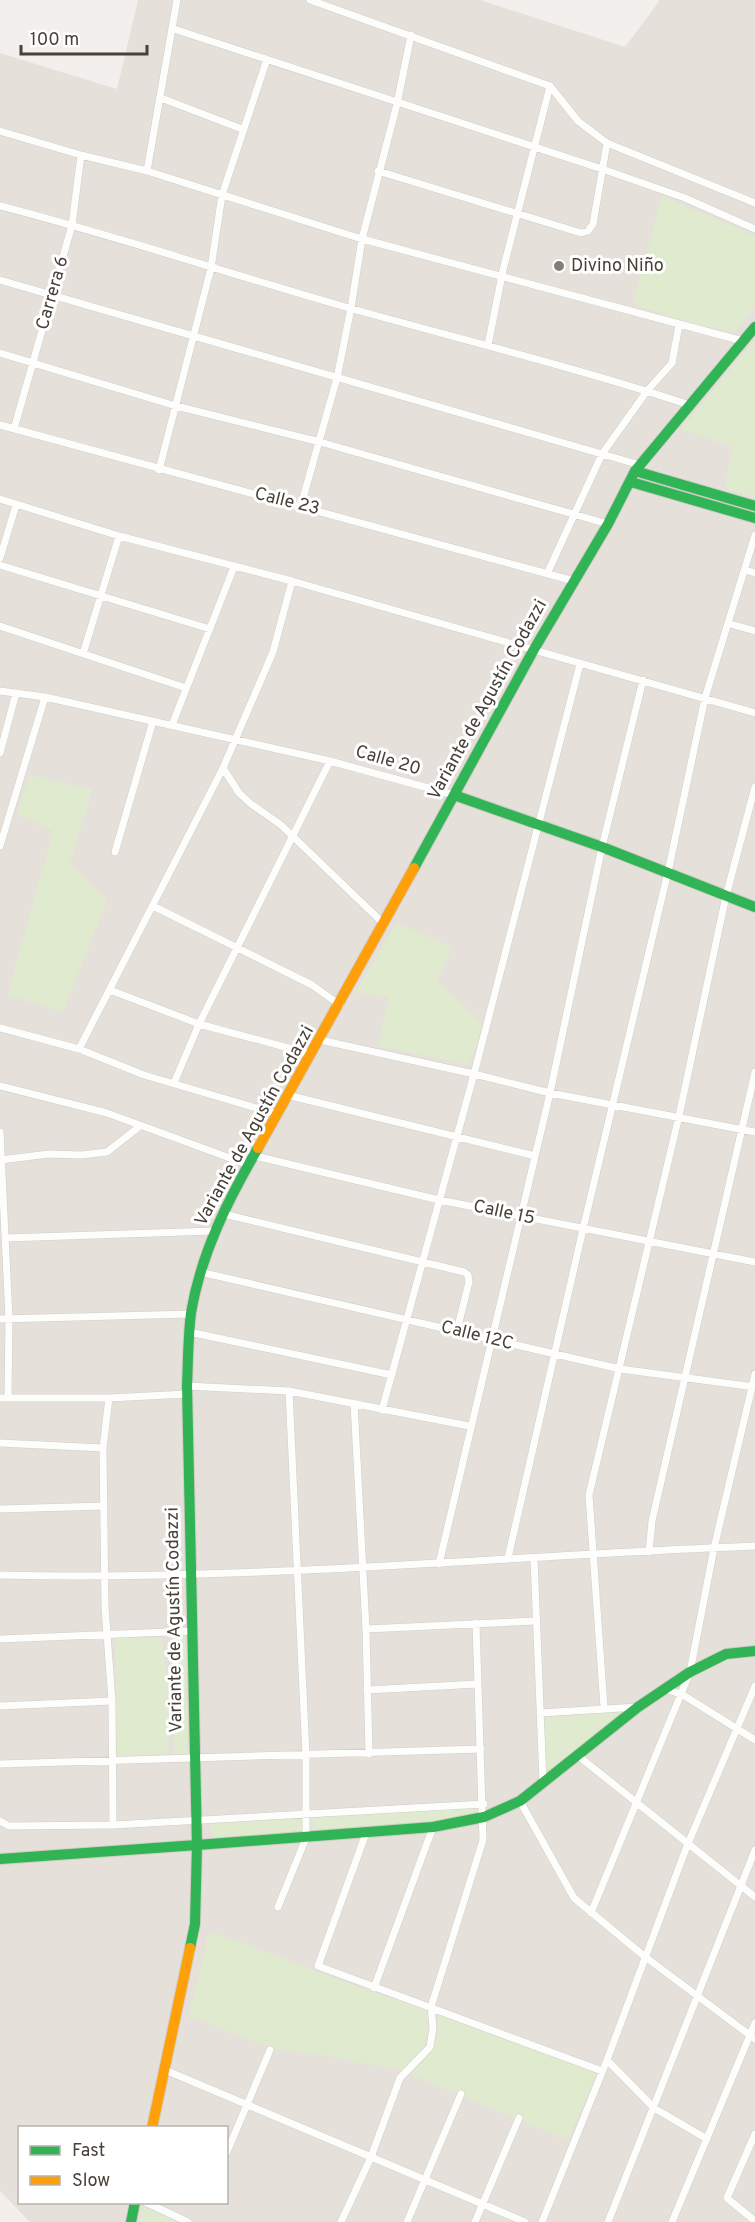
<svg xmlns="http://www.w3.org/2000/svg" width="755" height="2222" font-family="Overpass,sans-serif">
<rect width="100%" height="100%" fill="#f2efec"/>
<path fill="#e5e1da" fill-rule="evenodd" d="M138,0H480L625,47L660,0H755V2222H30L0,2191V53L117,89ZM20,2128H226V2202H20Z"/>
<path fill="#e0eace" d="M662,196L755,236V307L735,332L685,321L633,304Z
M755,339V497L725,489L732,447L681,429Z
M29,775L92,790L70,863L107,900L63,1012L8,995L53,831L17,814Z
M396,923L452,947L437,981L483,1025L469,1065L378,1046L389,998L356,992Z
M185,1635L188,1755L173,1756L175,1678L169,1636Z
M161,1637L168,1680V1754L116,1757L115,1638Z
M627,1710L546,1773L544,1717Z
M481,1807L480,1814L432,1822L312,1833L311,1817Z
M304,1818L303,1833L211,1839V1821Z
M209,1931L372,1992L427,2009C431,2043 424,2048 401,2071L329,2056L274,2049L189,2016Z
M437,2012L597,2073L568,2140L411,2075C431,2053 441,2044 437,2012Z
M143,2207L178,2222H140Z"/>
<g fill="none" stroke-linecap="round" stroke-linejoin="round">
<defs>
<path id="street" d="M310,0L550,86L578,121L607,143L755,203
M174,29L602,169L685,198L755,229
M161,98L242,129
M0,131L81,155L147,171L362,239L743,341
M147,171L177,0
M378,171L581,233L588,231L593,224L607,143
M0,206C117,236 233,275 349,308C463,340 578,368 690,405
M0,280L640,465
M488,345L503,270L550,86
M0,353L176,406L320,442L608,524
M0,425L574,581
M14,429L72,225L81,155
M159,470L211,268L222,195L267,59
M0,499L119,536L292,581L755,713
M301,505L337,378L351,308L362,239L397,104L411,35
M0,558L16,505
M0,565L210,629
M745,570L755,573
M547,574L602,454L647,391L672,363L679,325
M730,624L755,631
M0,626L186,688
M83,654L119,536
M0,691L45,697L330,761L454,795
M172,725L234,567
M0,753L16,693
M223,768L239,793L251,804L281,825L384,924
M0,846L45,697
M115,852L153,721
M153,906L312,985L340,1005
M110,990L199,1024L311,1054
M0,1028L79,1049L144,1075L277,1114
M320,1040L474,1074L550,1093L755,1132
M79,1049L223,768L273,652L292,581
M174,1083L199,1024L330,761
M0,1086L107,1113L249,1165
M287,1095L535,1156
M0,1132L9,1318L8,1397
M255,1156L439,1200L755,1262
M0,1160L49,1154L81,1155L107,1152L140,1126
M224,1214L464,1272L468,1275L469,1282L457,1330
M6,1238L214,1231
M200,1272L620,1369L755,1387
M0,1319L191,1314
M189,1332L392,1375
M187,1386L289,1391L469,1426
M0,1398H109L187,1394
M109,1398L103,1448L105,1607L112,1701L113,1825
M354,1403L366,1629L369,1754
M382,1410L474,1074L580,664
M0,1443L103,1448
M0,1509L104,1506
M649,1552L652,1521L755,1072
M508,1558L583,1229L668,872L705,698L755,535
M534,1559L543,1781
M439,1564L550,1093L602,847L643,680
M0,1575C252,1581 503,1556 755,1546
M366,1629L535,1621
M0,1639L192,1631
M666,1689L683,1695L755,1740
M367,1690L478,1684
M0,1706L112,1701
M604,1707L589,1495L679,1116L726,896L755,787
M540,1713L638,1707
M577,1755L755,1897
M0,1764L481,1749
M520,1801L574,1898L644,1956L755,2039
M0,1821L9,1826L113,1825L484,1804
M366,1833L318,1966L602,2071
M278,1907L306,1838V1755L289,1391
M591,1913L690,1672L714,1548L755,1374
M374,1988L433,1827
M607,2060L654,2108L707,2139
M165,2070L525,2222
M755,2134L727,2198L755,2221
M227,2152L270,2050
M145,2202L188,2222
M341,2222L371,2157L400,2078L430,2047L433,2028L431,2007L483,1840L476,1623
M407,2222L461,2094
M475,2222L519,2118
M542,2222L607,2060L687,1846L755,1686
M608,2222L755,1850
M672,2222L755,2023"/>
<path id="fast" d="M635,471L755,506
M631,482L755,518
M454,795L602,847L755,907
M414,868L533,651L608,524L635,471L755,327
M197,1845L433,1827L484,1817L520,1801L638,1707L690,1672L726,1654L755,1651
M0,1859L197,1845
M190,1948L195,1924L197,1845L187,1386C188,1362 188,1337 191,1313C201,1253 228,1200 258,1148
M131,2222L135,2202"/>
<path id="slow" d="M258,1148L414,868
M152,2128L190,1948"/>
</defs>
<use href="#street" stroke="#d0cdca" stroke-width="8"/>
<use href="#fast" stroke="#d0ccc3" stroke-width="12"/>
<use href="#slow" stroke="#d0ccc3" stroke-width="12"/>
<use href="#street" stroke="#fdfdfc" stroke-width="7"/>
<use href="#fast" stroke="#30b455" stroke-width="10"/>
<use href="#slow" stroke="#ff9f0a" stroke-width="10"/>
</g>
<circle fill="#847e77" stroke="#fff" stroke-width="2" cx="559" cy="266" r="6"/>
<g text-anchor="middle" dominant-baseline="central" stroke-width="6" stroke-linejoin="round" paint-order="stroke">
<g font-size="18" fill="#484138" stroke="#fff" text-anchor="start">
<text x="571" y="266">Divino Niño</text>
</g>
<g font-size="18" fill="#484138" stroke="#fff">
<text transform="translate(53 293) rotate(-74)">Carrera 6</text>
<text transform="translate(287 502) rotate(14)">Calle 23</text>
<text transform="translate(488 700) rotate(-61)">Variante de Agustín Codazzi</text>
<text transform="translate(388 761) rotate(16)">Calle 20</text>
<text transform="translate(255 1126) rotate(-61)">Variante de Agustín Codazzi</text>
<text transform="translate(504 1213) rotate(12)">Calle 15</text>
<text transform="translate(477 1336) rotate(14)">Calle 12C</text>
<text transform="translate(175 1620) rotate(-91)">Variante de Agustín Codazzi</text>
</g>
</g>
<rect x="18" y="2126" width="210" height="78" fill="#ffffff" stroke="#b6b3af" stroke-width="1.5"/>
<rect x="30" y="2146" width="30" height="9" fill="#30b455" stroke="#b6b3af" stroke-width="1.5"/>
<text x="72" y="2156" font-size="18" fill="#484138">Fast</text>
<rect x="30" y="2176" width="30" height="9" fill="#ff9f0a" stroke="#b6b3af" stroke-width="1.5"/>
<text x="72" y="2186" font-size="18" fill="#484138">Slow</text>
<path d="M21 45v9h126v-9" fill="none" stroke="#484138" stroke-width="3"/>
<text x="30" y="45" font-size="18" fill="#484138" stroke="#ffffff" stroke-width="4.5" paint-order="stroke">100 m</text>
</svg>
